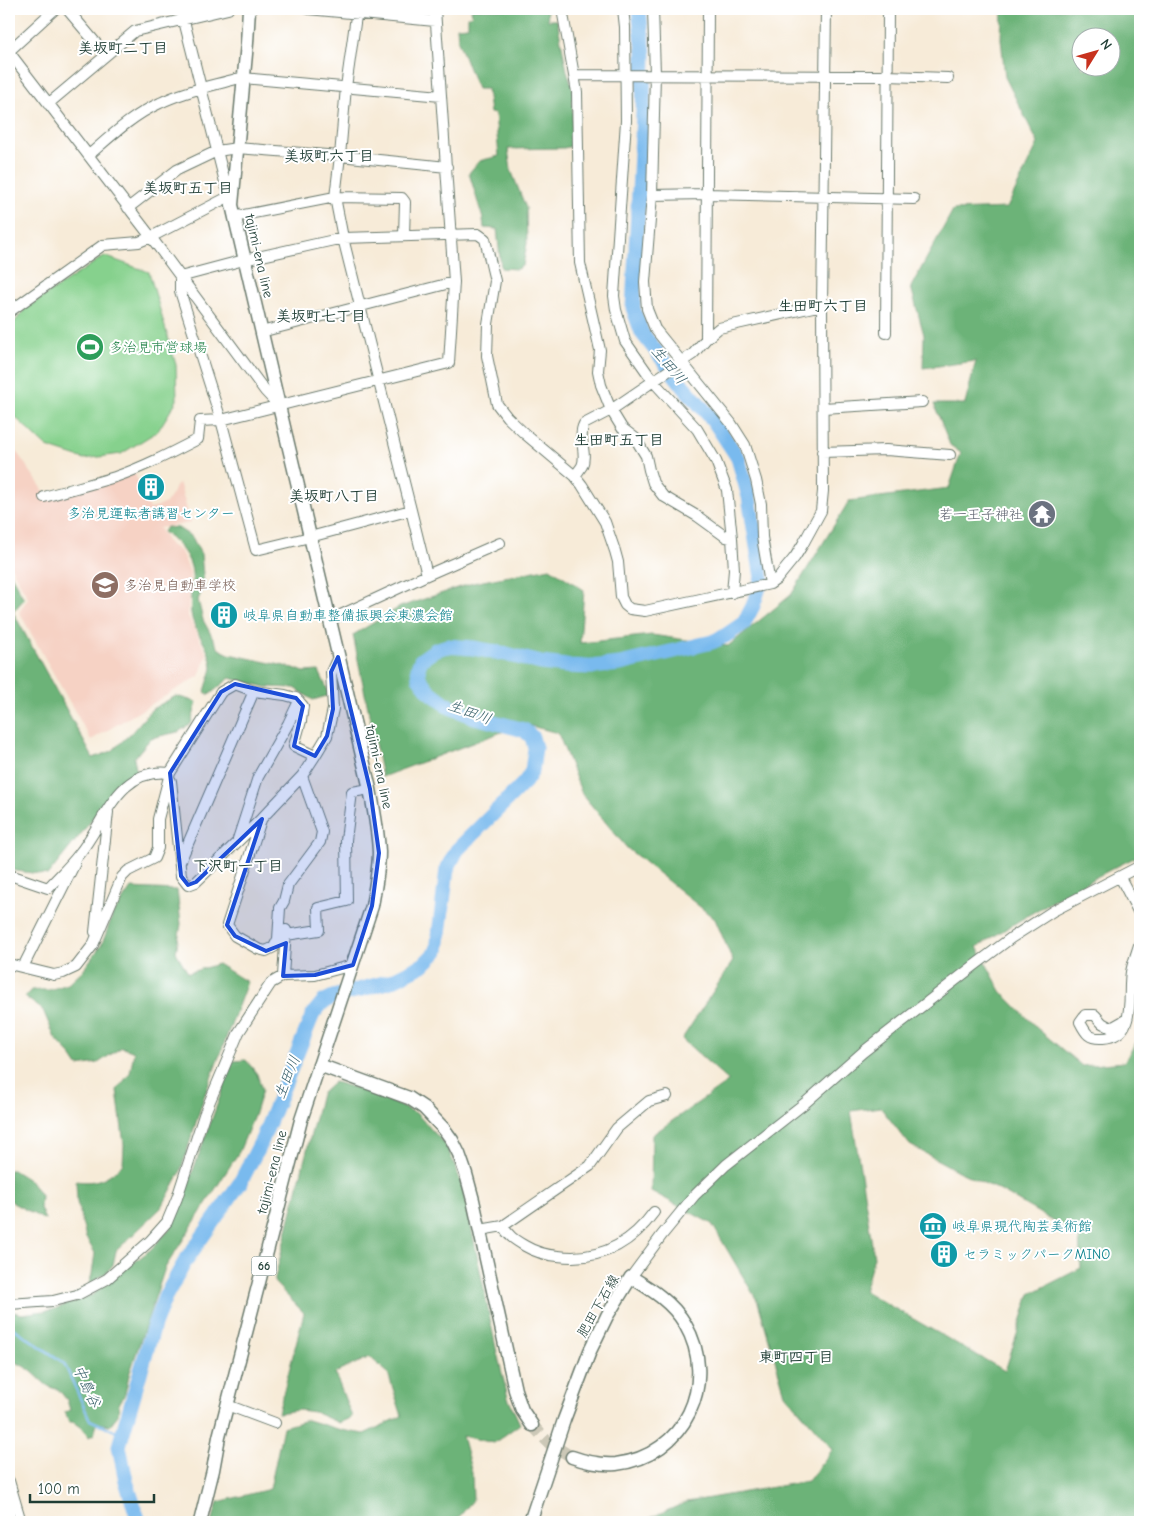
<svg xmlns="http://www.w3.org/2000/svg" width="1149" height="1531" font-family="'Comic Neue','Klee One',sans-serif">
<rect width="100%" height="100%" fill="#fff"/>
<filter id="ink" filterUnits="userSpaceOnUse"><feTurbulence type="fractalNoise" baseFrequency=".02" numOctaves="2"/><feDisplacementMap in="SourceGraphic" scale="10" xChannelSelector="R" yChannelSelector="G"/><feConvolveMatrix kernelMatrix="1 2 1 2 8 2 1 2 1" color-interpolation-filters="sRGB"/></filter>
<filter id="wash" filterUnits="userSpaceOnUse"><feTurbulence type="fractalNoise" baseFrequency=".0096" numOctaves="4" result="noise"/><feDisplacementMap in="SourceGraphic" scale="20" xChannelSelector="R" yChannelSelector="G"/><feGaussianBlur stdDeviation="1.12" result="paint"/><feColorMatrix in="noise" values="0 0 0 0 0 0 0 0 0 0 0 0 0 0 0 0 0 1.4 0 .05"/><feComposite in="paint" operator="in"/></filter>
<g filter="url(#wash)">
<rect width="100%" height="100%" fill="#f7ebd8"/>
<path fill="#f6d2c4" d="M9,441L49,498L135,474L150,509L166,503L179,482L191,523L159,528L169,544L181,552L190,572L188,616L207,654L199,676L91,740L19,612L28,598L9,563Z"/>
<path fill="#86d18d" stroke="#528760" d="M104,256L149,272L176,365L177,400L158,431L121,454L84,459L47,447L14,416L9,401V329L25,309Z"/>
<path fill="#6cb378" stroke="#467856" fill-rule="evenodd" d="M471,9H547L548,20H557L567,71L573,89L572,146L564,148L508,149L511,170L526,208L527,243L523,265L517,269L501,268L497,229L484,228L483,219L469,173L479,161L499,156L495,114L490,113L487,89H477L458,41L457,27L468,26V17L472,15Z
M1002,9H1140V855C1084,882 1030,913 977,947L1001,991L1038,1029L1082,1066L1124,1062L1140,1036V1522H641L687,1502L808,1481L833,1449L785,1394L758,1302L712,1224L651,1191L652,1135L729,1081L682,1039L733,961L715,919L627,848L582,794L558,733L523,724L382,777L353,635L400,607L473,583L550,568L584,590L580,643L652,635L728,646L791,595L849,501L949,488L961,453L950,445L934,404H965L976,361L923,368L924,335L911,287L953,210L1007,208L1038,143L1005,77L1001,39ZM1082,38H1112V68H1082ZM880,1107L910,1145L958,1171L1001,1191L1079,1236L1081,1268L1030,1294L1005,1371L864,1291L874,1257L851,1111Z
M166,527L178,528L192,537L201,554L204,585L198,600L203,620L219,649L229,654L294,668L304,672L319,671L330,695L313,700L295,688L266,687L230,678L209,695L205,692C206,686 212,671 212,667C211,647 193,632 191,613C188,586 201,572 180,547C174,541 170,536 163,532Z
M9,571L24,599L13,612L93,758L112,751L132,732L152,709L176,696L197,702L191,724L178,732L151,738L134,758L137,774L118,782L88,825L48,875L9,870Z
M131,888L177,890L181,924L176,952L188,973L218,964L247,982L204,1097L180,1173L162,1207L116,1251L113,1265L105,1274L89,1284L92,1274L95,1253L86,1238L77,1202L76,1181C97,1184 108,1178 123,1164L124,1145L117,1090L130,1073L134,1052L122,1047L98,1063L78,1066L70,1054L55,1038L43,1010L25,997L31,990H49L68,984L83,970L102,944L113,914Z
M246,1060L257,1074L262,1090L254,1116L239,1152L165,1268L129,1375L125,1394L119,1404L118,1415L110,1425L97,1423L94,1434L89,1437L83,1429L73,1422H69L65,1412L70,1410L67,1400L58,1389C47,1389 39,1377 31,1371C24,1366 17,1362 9,1360V1311L22,1314L52,1310L92,1295L150,1250L169,1230L183,1198L233,1061Z
M334,1082L363,1090L416,1113L446,1145L456,1168L464,1192L496,1348L508,1398L520,1424L494,1443L462,1436L472,1473L473,1500L455,1522H212L218,1502L270,1489L283,1427L307,1420L341,1430L364,1434L402,1416L388,1373L370,1357L335,1373L352,1417L339,1423L314,1412L299,1410L278,1413L304,1313L274,1282L321,1094Z
M9,1170H13L32,1182L41,1196L40,1208L45,1220L13,1203L9,1198Z"/>
<g fill="none" stroke-linecap="round" stroke-linejoin="round">
<path stroke="#79baee" stroke-width="2.5" d="M9,1325L64,1363L90,1420L122,1434"/>
<path stroke="#79baee" stroke-width="15" d="M139,1522L126,1481L119,1446L154,1325L165,1297L186,1260L240,1183L262,1140L313,1014L323,1002L333,997L391,981L423,965L437,951L447,869L457,850L525,782L532,771L535,748L532,737L524,730L475,717L450,707L429,691L419,678L418,668L421,660L435,650L447,646L473,648L506,654L541,663L566,666L591,667L620,664L712,642L725,636L744,623L753,606L762,578L749,497L738,458L713,420L684,387L642,333L633,308L643,114L644,53L639,9"/>
</g>
</g>
<g filter="url(#ink)">
<g fill="none" stroke-linecap="round" stroke-linejoin="round">
<path stroke="#ccc8b7" stroke-width="12" stroke-dasharray="12 6" stroke-linecap="butt" d="M532,1425L549,1443L572,1457"/>
<defs>
<path id="minor" d="M67,9L106,55
M308,9L435,21
M357,9L346,87L340,156L335,197L343,238L411,510L310,537L256,550L221,420L180,291V277L244,260L343,238L478,234L485,239L495,281L488,324L487,356L497,404L507,417L525,434L575,476L582,485L605,522L615,551L618,562L621,597L625,605L630,609L645,611L770,584L777,579L795,557L803,544L821,511L823,491L822,305L826,9
M562,9L577,92L580,263L600,350L598,371L601,385L611,410L622,428L635,438L646,456L649,470L653,483L663,496L697,516L726,537L732,538
M623,9L625,27L626,121L614,296L616,310L625,341L653,381L697,429L716,461L727,490L732,538L734,570L732,593
M653,9L655,74L652,195L645,282L647,309L655,329L731,423L745,445L756,480L761,504L762,537L770,584
M9,51L55,9
M9,52L151,237L265,391L279,406
M575,75L887,76L948,78
M48,104L135,31L228,9
M89,155C111,136 133,115 160,103C184,91 211,86 236,79L243,78L441,96
M652,195L706,194L914,199
M128,208L177,170L217,151L237,148L340,156L447,167
M234,217L335,197L402,198L405,202L404,236
M9,312L103,245L139,242L151,237L232,195L226,186L181,9
M261,332L454,282
M886,333L888,9
M706,339L708,9
M823,408L922,402
M822,452L886,450L950,455
M575,476C577,473 580,469 582,466C588,453 577,437 584,424L611,410L693,354L706,339L719,328L822,305
M44,497C68,490 92,484 115,477C144,467 171,453 198,439L200,421L221,420L449,363L454,282L435,9
M411,510L427,575
M330,620L427,575L500,543
M171,781L181,876L188,885L196,882L261,819L302,776L315,756L327,736L333,709L331,672L338,657
M261,820L227,925L235,936L258,949L266,951L274,947L278,939L280,908L284,901L288,885L320,842L322,832L302,776
M238,839L258,777L288,724L299,701
M180,862L254,691
M9,872L10,875L48,888C58,877 70,866 79,854C106,821 117,767 170,773
M1120,877L1140,915
M95,932L108,812
M286,935L319,930L318,908L347,901L346,840L352,792L370,789
M9,964L54,975L63,973L76,967L93,945L122,877L128,871L154,858L158,848V819L170,773L221,692L235,684L254,691L285,695L296,698L303,706L301,721L294,746L315,756
M23,967L75,863
M283,976L286,930
M1127,1019L1111,1028L1102,1023L1095,1015H1085L1080,1022C1086,1034 1089,1039 1103,1038C1138,1036 1127,995 1131,972C1133,962 1137,952 1140,942
M503,1226C508,1236 515,1240 525,1246C535,1252 546,1255 558,1256C598,1261 630,1245 654,1212
M480,1230L503,1226L590,1166L617,1128L649,1101L667,1096
M631,1277L662,1235L694,1196L726,1165L805,1103L863,1052L975,965L1011,938L1053,911L1140,866
M9,1304L53,1301L77,1295L107,1279L150,1241L167,1222L177,1198L204,1115L239,1032L271,983L283,976L315,975L353,965
M227,1405L275,1423
M9,1481L21,1522"/>
<path id="major" d="M319,1065L409,1098L424,1108L444,1129L452,1140L459,1154L466,1174L473,1200L515,1390L522,1410L532,1425
M200,1522L213,1470L219,1437L301,1120L372,906C375,888 379,870 379,852C378,830 374,810 370,789L279,406L232,205L247,43L249,9
M530,1522L564,1420L590,1351L607,1316L631,1277C651,1289 673,1303 685,1324C719,1382 685,1456 616,1464C601,1465 586,1462 572,1457"/>
</defs>
<use href="#minor" stroke="#6b7a6d" stroke-width="12"/>
<use href="#major" stroke="#6b7a6d" stroke-width="15"/>
<use href="#minor" stroke="#fff" stroke-width="10"/>
<use href="#major" stroke="#fff" stroke-width="12"/>
</g>
</g>
<path fill="#1d4ed8" fill-opacity="0.2" stroke="#1d4ed8" stroke-width="4" stroke-linejoin="round" d="M338,657L370,789L379,853L372,906L353,965L315,975L283,976L286,943L266,951L235,936L227,925L262,819L196,882L188,885L181,876L170,773L221,692L235,684L296,698L303,706L294,746L315,756L327,736L333,709L331,672Z"/>
<defs>
<symbol id="stadium-disc" viewBox="-11 -11 22 22"><circle r="9.5" fill="#2e9e5b" stroke="#fff"/><path d="M0-5a6.5 5 0 1 0 0 10a6.5 5 0 1 0 0-10ZM-3.5-1.8h7v3.6h-7Z" fill="#fff"/></symbol>
<symbol id="building-disc" viewBox="-11 -11 22 22"><circle r="9.5" fill="#0f9aa8" stroke="#fff"/><path d="M-4-6H4V6H1V3H-1V6H-4ZM-2.5-4.3h1.7v1.8h-1.7ZM.8-4.3h1.7v1.8H.8ZM-2.5-1h1.7V.8h-1.7ZM.8-1h1.7V.8H.8Z" fill="#fff"/></symbol>
<symbol id="temple-disc" viewBox="-11 -11 22 22"><circle r="9.5" fill="#6b7280" stroke="#fff"/><path d="M0-6L5-2H3V0L6.5 2.5H4V6H1.5V3h-3V6H-4V2.5H-6.5L-3 0V-2H-5Z" fill="#fff"/></symbol>
<symbol id="school-disc" viewBox="-11 -11 22 22"><circle r="9.5" fill="#8d6e63" stroke="#fff"/><path d="M0-5L7-2L0 1L-7-2ZM-4 1L0 2.5L4 1V4Q0 6-4 4Z" fill="#fff"/></symbol>
<symbol id="museum-disc" viewBox="-11 -11 22 22"><circle r="9.5" fill="#0f9aa8" stroke="#fff"/><path d="M0-6L6-3V-2H-6V-3ZM-5-1h2V3h-2ZM-1-1h2V3h-2ZM3-1h2V3H3ZM-6 4H6V6H-6Z" fill="#fff"/></symbol>
</defs>
<g fill-rule="evenodd">
<use href="#stadium-disc" x="74" y="331" width="32" height="32"/>
<use href="#building-disc" x="135" y="471" width="32" height="32"/>
<use href="#temple-disc" x="1026" y="498" width="32" height="32"/>
<use href="#school-disc" x="89" y="569" width="32" height="32"/>
<use href="#building-disc" x="208" y="599" width="32" height="32"/>
<use href="#museum-disc" x="917" y="1210" width="32" height="32"/>
<use href="#building-disc" x="928" y="1238" width="32" height="32"/>
</g>
<g text-anchor="middle" dominant-baseline="central" stroke-width="4" stroke-linejoin="round" paint-order="stroke">
<rect fill="#fff" stroke="#627771" stroke-width="1" x="251.5" y="1256.5" width="25" height="19" rx="4"/>
<g font-size="12" font-weight="bold" fill="#1f3d34">
<text x="264" y="1266">66</text>
</g>
<g font-size="14" fill="#1f3d34" stroke="#fff">
<text transform="translate(259 256) rotate(77)">tajimi-ena line</text>
<text transform="translate(379 767) rotate(78)">tajimi-ena line</text>
<text transform="translate(272 1172) rotate(-76)">tajimi-ena line</text>
<text transform="translate(598 1306) rotate(-60)">肥田下石線</text>
</g>
<g font-size="14" fill="#27864d" stroke="#fff" text-anchor="start">
<text x="109" y="347">多治見市営球場</text>
</g>
<g font-size="14" fill="#0d838f" stroke="#fff" text-anchor="start">
<text x="151" y="513" text-anchor="middle">多治見運転者講習センター</text>
<text x="243" y="615">岐阜県自動車整備振興会東濃会館</text>
<text x="952" y="1226">岐阜県現代陶芸美術館</text>
<text x="963" y="1254">セラミックパークMINO</text>
</g>
<g font-size="14" fill="#5b616d" stroke="#fff" text-anchor="end">
<text x="1023" y="514">若一王子神社</text>
</g>
<g font-size="14" fill="#785e54" stroke="#fff" text-anchor="start">
<text x="124" y="585">多治見自動車学校</text>
</g>
<g font-size="15" font-weight="bold" fill="#1f3d34" stroke="#fff">
<text x="123" y="48">美坂町二丁目</text>
<text x="329" y="156">美坂町六丁目</text>
<text x="188" y="188">美坂町五丁目</text>
<text x="823" y="306">生田町六丁目</text>
<text x="321" y="316">美坂町七丁目</text>
<text x="619" y="440">生田町五丁目</text>
<text x="334" y="496">美坂町八丁目</text>
<text x="238" y="866">下沢町一丁目</text>
<text x="796" y="1357">東町四丁目</text>
</g>
<g font-size="15" font-style="italic" fill="#3a626c" stroke="#fff">
<text transform="translate(669 365) rotate(50)">生田川</text>
<text transform="translate(470 712) rotate(20)">生田川</text>
<text transform="translate(287 1077) rotate(-68)">生田川</text>
<text transform="translate(87 1386) rotate(65)">中島谷</text>
</g>
</g>
<rect width="1149" height="1531" fill="none" stroke="#fff" stroke-width="30"/>
<g transform="translate(1096 52) rotate(53)"><circle r="24" fill="#ffffff" stroke="#a5b1ae"/>
<path d="M0-4L9 19L0 12L-9 19Z" fill="#c8321e"/>
<text y="-8" font-size="14" font-weight="bold" text-anchor="middle" fill="#1f3d34">N</text>
</g>
<path d="M30 1494v8h124v-8" fill="none" stroke="#1f3d34" stroke-width="2.5"/>
<text x="38" y="1494" font-size="15" fill="#1f3d34" stroke="#ffffff" stroke-width="4" paint-order="stroke">100 m</text>
</svg>
